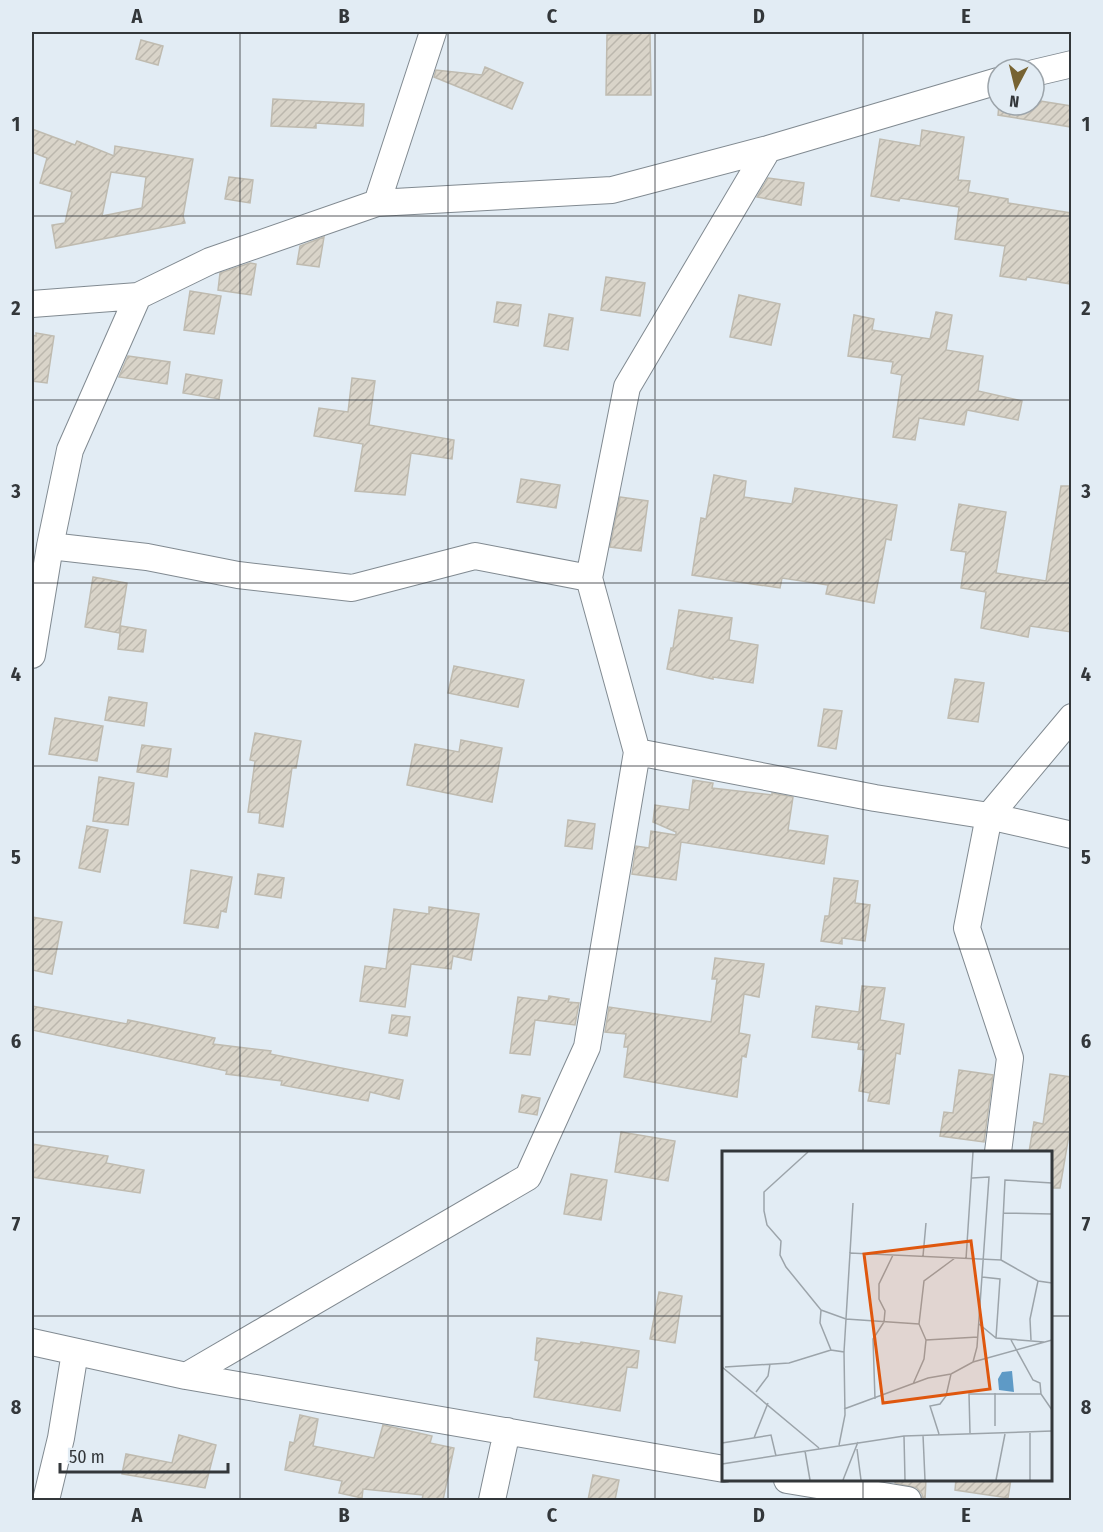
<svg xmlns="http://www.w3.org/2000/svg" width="1103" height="1532" font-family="'Fira Sans Condensed',sans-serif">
<defs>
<pattern id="building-hatch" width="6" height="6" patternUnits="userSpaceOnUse" patternTransform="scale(1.5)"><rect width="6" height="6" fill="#d9d4c9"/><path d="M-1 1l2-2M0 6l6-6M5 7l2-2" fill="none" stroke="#bbb7ad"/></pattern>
</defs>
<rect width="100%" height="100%" fill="#e2ecf4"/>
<path fill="url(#building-hatch)" stroke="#bfbbb0" stroke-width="1.5" fill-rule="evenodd" d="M632,32H650L651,95H606L607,35L632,34Z
M141,40L163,46L158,65L136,59Z
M485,67L523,83L512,109L434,77L436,70L482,75Z
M273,99L364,104L363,126L316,123V128L271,126Z
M1034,100L1071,106V127L998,115L999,105H1034Z
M32,129L75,145L77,141L114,156L115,146L193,159L183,216L185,223L56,248L52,225L65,223L72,192L40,183L47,158L32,152ZM111,172L146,177L142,208L102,216Z
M922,130L964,137L958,180L970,181L968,192L1008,199V203L1071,213V284L1027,277L1026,280L1000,276L1005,246L955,239L959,207L900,198L899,201L871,196L880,139L920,146Z
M229,177L253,180L250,203L225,199Z
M768,178L804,183L801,205L757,197Z
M324,237L319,267L297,264L300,246Z
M250,263L256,264L251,295L218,290L220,273Z
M606,277L645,283L640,316L601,310Z
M190,291L221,296L214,334L184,330Z
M739,295L780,304L771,345L730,337Z
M497,302L521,305L518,326L494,322Z
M936,312L952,315L946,350L983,356L978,391L1022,401L1018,420L967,410L964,425L919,418L915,440L893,437L902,375L891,373L893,362L848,356L854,315L874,319L872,330L930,339Z
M549,314L573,318L568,350L544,346Z
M36,333L54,336L47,383L32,381V335L36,336Z
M128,356L170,362L167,384L119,377Z
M186,374L222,380L219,399L183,393Z
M352,378L375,381L369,425L454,440L452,459L411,453L405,495L355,491L363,444L314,436L319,408L348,412Z
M714,475L746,481L744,497L792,504L795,488L897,505L891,540L886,539L874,603L826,594L828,585L782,578L780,588L692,575L701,518L706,519Z
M521,479L560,485L556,508L517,502Z
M1061,486H1071V632L1030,626L1028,637L981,628L986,592L961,588L966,552L951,550L959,504L1006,512L996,573L1046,581Z
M620,497L648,501L641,551L610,547Z
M93,577L127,583L119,633L85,627Z
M679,610L732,618L729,640L758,645L753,683L713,677V679L667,669L671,648H673Z
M121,626L146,630L143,652L118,649Z
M454,666L524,680L518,707L448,693Z
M955,679L984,683L978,722L948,718Z
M109,697L147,703L144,726L105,720Z
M824,709L842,711L836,749L818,746Z
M55,718L103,726L97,761L49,754Z
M255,733L301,741L296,768H292L283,827L259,823L260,813L248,812L255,761L250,760Z
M461,740L502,748L492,802L407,785L415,744L459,752Z
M142,745L171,749L167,777L137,772Z
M99,777L134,783L128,825L93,821Z
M693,780L713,783L712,788L772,795V793L793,797L788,830L828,836L824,864L681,842L676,880L632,874L636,846L649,848L651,831L676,835V832L653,822L655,805L689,810Z
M568,820L595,824L592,849L565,846Z
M87,826L108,830L100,872L79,868Z
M191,870L232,877L226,912L221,911L218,928L184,923Z
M258,874L284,878L281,898L255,894Z
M834,878L858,881L855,903L870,905L865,941L842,938V944L821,941L825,916H829Z
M429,907L479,914L471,960L453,956L451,969L411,964L405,1007L360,1001L365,966L386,969L394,909L429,914Z
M32,917L62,922L52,974L32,970Z
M715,958L764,964L759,997L744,994L739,1033L750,1035L746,1057L742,1056L737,1097L624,1077L628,1047H624L626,1034L605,1032L609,1007L711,1022L717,979H712Z
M862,986L885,988L880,1020L904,1024L900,1054L896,1053L889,1104L868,1101L870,1093L859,1091L865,1050L858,1049L859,1043L812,1037L816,1006L859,1012Z
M549,996L569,999L568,1002L579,1003L575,1025L535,1020L530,1055L510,1053L518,997L548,1001Z
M32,1006L127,1024L128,1020L215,1038L213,1044L271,1051L270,1054L403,1080L399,1099L370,1092L368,1101L281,1085L282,1081L226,1074L227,1071L32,1030Z
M392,1015L410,1017L407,1036L389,1033Z
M959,1070L993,1075L984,1142L940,1136L944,1112L953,1113Z
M1050,1074L1071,1077V1123L1060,1188H1050V1152H1029L1034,1122L1043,1124Z
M522,1095L540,1098L537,1115L519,1112Z
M621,1132L675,1141L668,1181L615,1172Z
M32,1144L108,1156L106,1163L144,1170L140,1193L32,1177Z
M571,1174L607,1180L601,1220L564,1214Z
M659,1292L682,1296L675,1343L650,1339Z
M537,1338L580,1344L581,1342L639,1351L637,1368L627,1367L620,1411L534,1397L539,1361L535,1360Z
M300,1415L318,1419L313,1446L374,1458L383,1425L432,1436L430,1443L454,1448L443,1500H422L423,1495L363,1489L362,1498L339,1493L342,1481L285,1470L290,1442L294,1443Z
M179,1435L216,1445L205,1488L122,1474L126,1454L172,1463Z
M593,1475L619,1480L615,1500H588Z
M896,1479H926L925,1500H923L922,1494L917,1488L895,1483Z
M956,1479H1011L1008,1498L955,1490Z"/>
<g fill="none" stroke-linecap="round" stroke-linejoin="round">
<defs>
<path id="street" d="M1034,73L1072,64
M377,203L433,32
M32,304L138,296L210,261L377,203L612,190L768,149L998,81
M50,546L147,557L238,575L352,588L475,556L589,578
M32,655L50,546L70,450L138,296
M637,752L875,798L989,816L1072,835
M998,1152L1010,1058L967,928L989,816L1072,717
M32,1342L186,1376L724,1469
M186,1376L528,1177L587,1047L637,752L589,578L627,387L768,149
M787,1480L908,1500
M46,1500L61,1438L75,1352
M492,1500L507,1431"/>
</defs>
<use href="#street" stroke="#818a91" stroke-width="28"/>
<use href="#street" stroke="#fff" stroke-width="26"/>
</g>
<path fill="none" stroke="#33373a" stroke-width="1.5" stroke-opacity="0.55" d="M240,32V1500M448,32V1500M655,32V1500M863,32V1152M32,216H1072M32,400H1072M32,583H1072M32,766H1072M32,949H1072M32,1132H1072M32,1316H724M1050,1316H1072M863,1480V1500"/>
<g transform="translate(722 1151)">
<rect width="330" height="330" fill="#e2ecf4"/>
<path d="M290,220L292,241L277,239L276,228L280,221Z" fill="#5e9ac6"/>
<path fill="none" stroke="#9ca4aa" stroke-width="1.5" d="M86,1L42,41V60L45,74L59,90L58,104L64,116L99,159L98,172L109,199L122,201L123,264L117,294M250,27L267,26L255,196L251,211M281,62L330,63M128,102L131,52M201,105L204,72M244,108L251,1M279,109L316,130L330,132M260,126L278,128L274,187M99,159L124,168L197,173M257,173L274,187L322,191M204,189L256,186M289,189L311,229L318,232L319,243L330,259M309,189L308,168L316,130M122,201L128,102L279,109L283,29L330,32M0,216L97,297M3,216L67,212L109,199M191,233L202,208L204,189L197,173L202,130L233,107M34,241L46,225L48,213M153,248L151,188L162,171L163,160L157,148V133L171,104M122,258L206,227L229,223L251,211L330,189M273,275V242M248,282L247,243H319M217,283L208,255L218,253L224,245L229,223M201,284L203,329M182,285L183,329M32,287L46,252M0,292L49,284L54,305M135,298L139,329M83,300L88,329M0,313L182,285L330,280M121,329L136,291M274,329L283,283M308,329V282"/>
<path fill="#df570e" fill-opacity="0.15" stroke="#df570e" stroke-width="3" d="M249,90L268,238L161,252L142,103Z"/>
<rect width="330" height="330" fill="none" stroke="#33373a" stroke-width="3"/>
</g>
<rect width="1103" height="1532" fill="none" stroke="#e2ecf4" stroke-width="66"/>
<g transform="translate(1016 87) rotate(187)"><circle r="28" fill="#e2ecf4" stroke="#9ca4aa" stroke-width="1.5"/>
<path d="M0-4.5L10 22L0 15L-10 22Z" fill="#776332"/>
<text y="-9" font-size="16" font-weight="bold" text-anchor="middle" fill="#33373a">N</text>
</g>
<path d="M60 1463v9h168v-9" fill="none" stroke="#33373a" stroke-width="3"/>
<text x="69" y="1463" font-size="18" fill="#33373a" stroke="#e2ecf4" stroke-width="4.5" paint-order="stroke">50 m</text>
<rect x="33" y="33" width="1037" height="1466" fill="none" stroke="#33373a" stroke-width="2"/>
<g font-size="20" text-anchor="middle" font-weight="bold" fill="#33373a">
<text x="137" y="23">A</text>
<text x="344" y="23">B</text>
<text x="552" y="23">C</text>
<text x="759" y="23">D</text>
<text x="966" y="23">E</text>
<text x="16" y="131">1</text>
<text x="1086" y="131">1</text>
<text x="16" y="315">2</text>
<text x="1086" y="315">2</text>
<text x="16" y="498">3</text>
<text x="1086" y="498">3</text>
<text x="16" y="681">4</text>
<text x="1086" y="681">4</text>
<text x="16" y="864">5</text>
<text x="1086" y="864">5</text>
<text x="16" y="1048">6</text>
<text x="1086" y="1048">6</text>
<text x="16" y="1231">7</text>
<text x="1086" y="1231">7</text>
<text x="16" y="1414">8</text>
<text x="1086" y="1414">8</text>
<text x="137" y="1522">A</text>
<text x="344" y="1522">B</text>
<text x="552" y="1522">C</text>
<text x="759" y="1522">D</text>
<text x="966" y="1522">E</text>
</g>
</svg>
